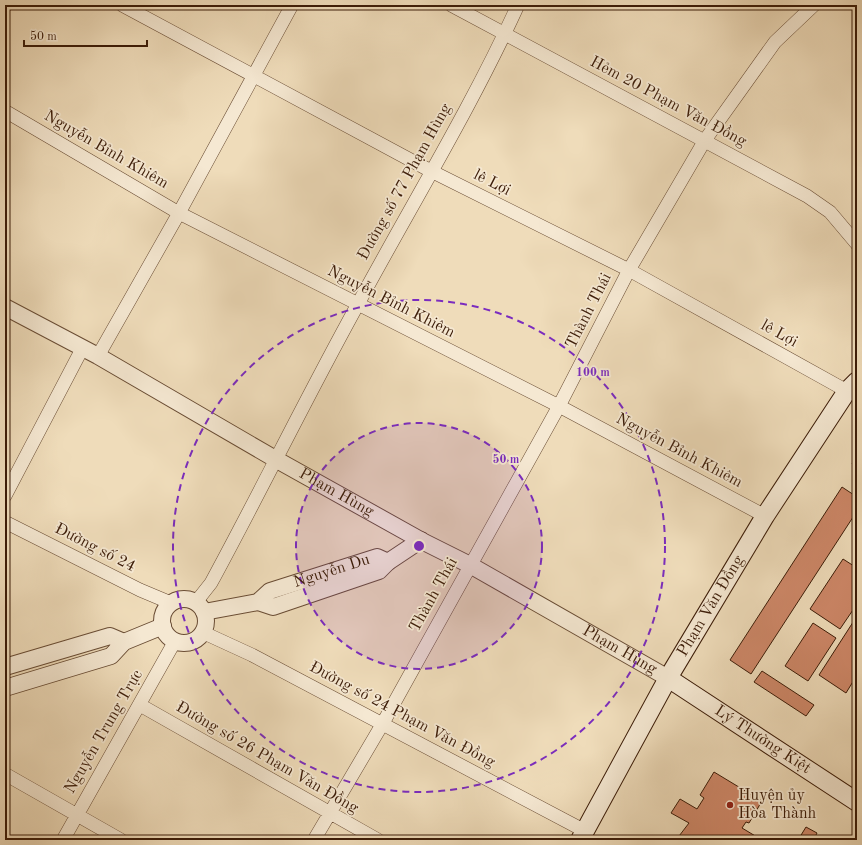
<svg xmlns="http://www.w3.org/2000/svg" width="862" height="845" font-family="'Old Standard TT',serif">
<rect width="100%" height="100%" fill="#efdcba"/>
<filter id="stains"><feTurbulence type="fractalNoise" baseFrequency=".005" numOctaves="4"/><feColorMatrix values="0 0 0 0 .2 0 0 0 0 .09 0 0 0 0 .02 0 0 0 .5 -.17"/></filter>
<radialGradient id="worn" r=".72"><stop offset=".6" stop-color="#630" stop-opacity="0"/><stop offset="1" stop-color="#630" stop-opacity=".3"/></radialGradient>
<path fill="#ce8869" stroke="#3c1c08" d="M857,456V467L852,464Z
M842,487L857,497V511L751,674L730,660Z
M843,559L857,568V604L840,629L810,609Z
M857,616V675L846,693L819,675Z
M813,623L836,638L808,681L785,666Z
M762,671L814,705L806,716L754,682Z
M714,772L762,801L749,823L746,822L742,828L762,840H676L689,823L671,813L680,799L697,809L704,798L700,795Z
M806,827L817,833L815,837L820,840H798Z"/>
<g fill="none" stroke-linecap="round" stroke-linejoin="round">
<defs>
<path id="minor" d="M122,5L431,171L629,270L847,391
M451,5L807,196L830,212L857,244
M5,6V5
M5,111L179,213L559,406L765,516
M98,356L179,213L292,5
M5,496L82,349
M5,522L140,590L171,603
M196,602L211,583C261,491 307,396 358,304C412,204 471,108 518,5
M202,632L252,655L585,831
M140,705L378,840
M5,774L121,840
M63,840L175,641
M314,840L383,723L559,406L629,270L705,140L775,42L814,5"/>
<g id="tertiary">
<path id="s1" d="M5,307L98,356L277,460L424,542L470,565L668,678"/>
<circle cx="184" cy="621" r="22"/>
<path d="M258,602L273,607L379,571L388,562L421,540"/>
<path id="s2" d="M204,612L258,602L270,591L377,557L388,562"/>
<path d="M5,667L110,636L124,642"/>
<path d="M5,688L111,656L124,642L163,626"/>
</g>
<g id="secondary">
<path id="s3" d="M668,678L857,802"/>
<path id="s4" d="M580,840L668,678L765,516L847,391L857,381"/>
</g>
</defs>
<use href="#minor" stroke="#694c34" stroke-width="14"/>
<use href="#tertiary" stroke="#694c34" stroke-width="18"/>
<use href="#secondary" stroke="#3c1c08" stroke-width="20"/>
<use href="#minor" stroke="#f5e8d2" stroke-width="13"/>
<use href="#tertiary" stroke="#f5e8d2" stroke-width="16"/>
<use href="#secondary" stroke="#f5e8d2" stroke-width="18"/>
</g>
<circle cx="419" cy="546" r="123" fill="#7b2cbf" fill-opacity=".12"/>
<g fill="none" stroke="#7b2cbf" stroke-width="2" stroke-dasharray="7 5">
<circle cx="419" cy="546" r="123"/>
<circle cx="419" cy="546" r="246"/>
</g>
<circle fill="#8f2418" stroke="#f5e8d2" stroke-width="1.5" cx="730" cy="805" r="4"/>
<g text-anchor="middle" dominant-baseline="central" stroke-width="3.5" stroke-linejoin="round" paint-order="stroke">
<g font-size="16" fill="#3c1c08" stroke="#f5e8d2">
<text transform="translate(668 102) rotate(28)">Hẻm 20 Phạm Văn Đồng</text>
<text transform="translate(106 150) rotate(30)">Nguyễn Bỉnh Khiêm</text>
<text transform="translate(405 182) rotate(-61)">Đường số 77 Phạm Hùng</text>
<text transform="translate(492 183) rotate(27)">lê Lợi</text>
<text transform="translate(391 302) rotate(27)">Nguyễn Bỉnh Khiêm</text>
<text transform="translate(589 311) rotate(-63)">Thành Thái</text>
<text transform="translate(779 334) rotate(29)">lê Lợi</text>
<text transform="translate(679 451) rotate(28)">Nguyễn Bỉnh Khiêm</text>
<text stroke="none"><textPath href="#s1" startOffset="380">Phạm Hùng</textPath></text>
<text transform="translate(95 548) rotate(27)">Đường số 24</text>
<text stroke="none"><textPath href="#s2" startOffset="136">Nguyễn Du</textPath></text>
<text transform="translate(434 595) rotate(-61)">Thành Thái</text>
<text stroke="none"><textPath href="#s4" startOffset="268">Phạm Văn Đồng</textPath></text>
<text stroke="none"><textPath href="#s1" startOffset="704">Phạm Hùng</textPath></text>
<text transform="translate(402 715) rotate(28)">Đường số 24 Phạm Văn Đồng</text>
<text transform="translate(104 732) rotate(-60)">Nguyễn Trung Trực</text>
<text stroke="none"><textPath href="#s3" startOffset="113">Lý Thường Kiệt</textPath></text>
<text transform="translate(267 758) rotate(30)">Đường số 26 Phạm Văn Đồng</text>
</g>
<g font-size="16" fill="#3c1c08" stroke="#f5e8d2" text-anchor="start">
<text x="738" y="796">Huyện ủy<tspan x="738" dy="18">Hòa Thành</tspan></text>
</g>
</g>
<circle cx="419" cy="546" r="6" fill="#7b2cbf" stroke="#f5e8d2" stroke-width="2"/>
<g font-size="12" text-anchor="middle" font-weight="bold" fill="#7b2cbf" stroke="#f5e8d2" stroke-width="3.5" stroke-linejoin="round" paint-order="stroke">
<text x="593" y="376">100 m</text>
<text x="506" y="463">50 m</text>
</g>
<rect width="862" height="845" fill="none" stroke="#efdcba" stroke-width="20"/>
<rect x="6" y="6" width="850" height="833" fill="none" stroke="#3c1c08" stroke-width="2"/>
<rect x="10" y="10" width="842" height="825" fill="none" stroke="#3c1c08"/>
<path d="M24 40v6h123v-6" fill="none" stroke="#3c1c08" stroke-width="2"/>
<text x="30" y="40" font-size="12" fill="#3c1c08" stroke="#f5e8d2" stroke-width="3" paint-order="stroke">50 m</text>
<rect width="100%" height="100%" filter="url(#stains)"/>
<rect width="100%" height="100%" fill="url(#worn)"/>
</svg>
